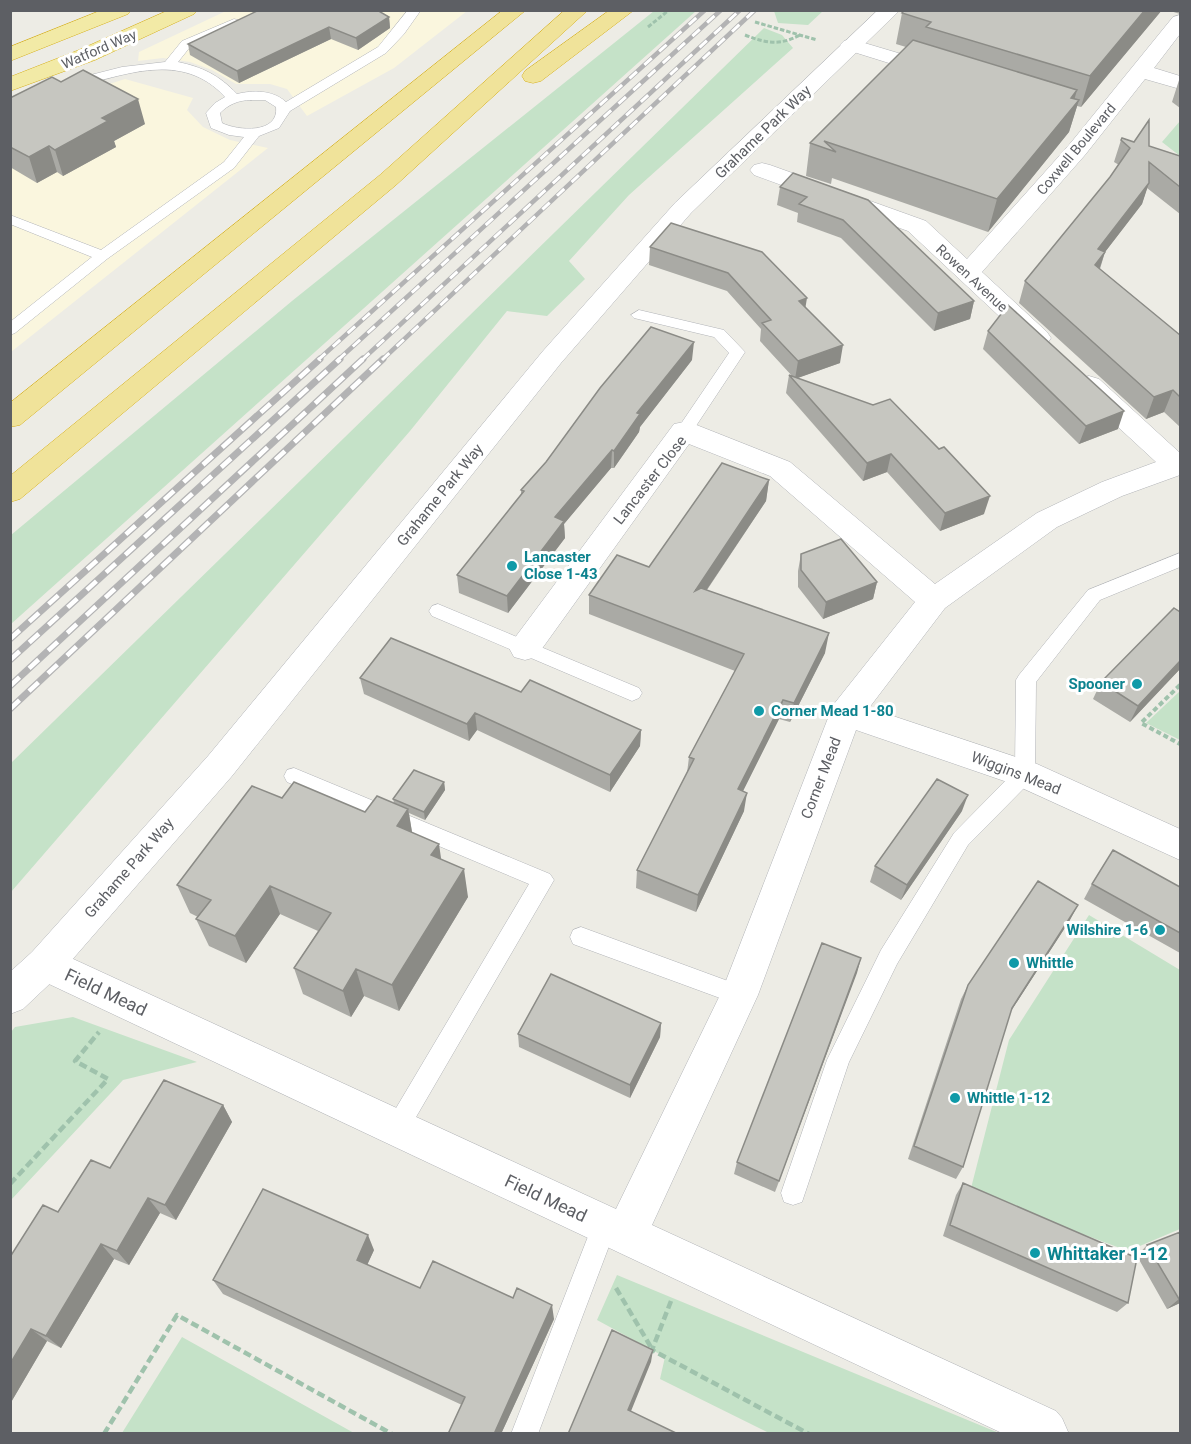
<svg xmlns="http://www.w3.org/2000/svg" width="1191" height="1444" font-family="Roboto,sans-serif">
<rect width="100%" height="100%" fill="#edece5"/>
<path fill="#faf6de" d="M226,11H467L394,68L307,116L287,89L270,84H236L212,70L190,62L163,58L138,61L139,52Z
M125,79L193,98L187,110L203,127L230,140L268,148L11,352V115Z"/>
<path fill="#c5e2c8" d="M654,11H696L11,624V535L292,301Z
M774,11V10L823,11L808,25L778,23Z
M764,28L782,35L793,48L629,195L569,261L585,279L547,316L507,311L410,431L11,892V763Z
M1180,121V156L1162,142Z
M1180,691V740L1146,723Z
M1089,915L1180,970V1229L1128,1251L970,1192L1009,1040Z
M73,1017L197,1062L123,1080L11,1200V1032L15,1027Z
M617,1275L999,1433H769L660,1379L665,1357L597,1320Z
M182,1337L354,1433H122Z"/>
<g fill="none" stroke-linecap="round" stroke-linejoin="round">
<defs>
<path id="service" d="M408,10H421L404,34L386,53L290,111L279,128L259,136L234,168L107,259L15,333L10,335V322L92,257L10,224V215L101,250L224,162L244,137L229,135L211,128L206,113L215,103L225,97C182,50 125,75 72,88L67,87L66,84L67,81L122,67L165,62L182,41L234,19L238,20L240,23L238,26L190,47L178,62C202,67 219,75 237,94C253,90 273,90 286,102L378,47ZM251,100H265L276,107C279,134 238,131 222,123L220,113C228,105 238,100 251,100Z
M639,310L724,330L745,352L690,435H678L676,431L729,353L714,337L634,318L631,315Z
M1180,553V567L1100,600L1036,682L1035,774L1032,780L968,845L897,964L849,1062L802,1202L793,1205L784,1202L781,1193L827,1060L881,950L954,833L1015,771L1016,680L1019,675L1088,590Z
M438,604L639,688L642,693L639,698L632,701L625,698L432,616L429,611L432,606Z
M294,768L550,874L554,880L405,1136L397,1139L389,1136L385,1128L389,1120L529,884L287,782L284,776L287,770Z
M581,927L747,988L750,995L747,1002L739,1005L573,944L570,937L573,930Z
M605,1213L614,1216L617,1225L538,1434H511L596,1216Z"/>
<path id="minor" d="M1180,15V34L1154,68L1180,76V89L1145,79L1085,155L982,272L1047,332L1051,338L1047,344L1038,346L1029,344L908,231L754,175L750,170L754,165L762,163L770,165L926,221L967,259L1069,145L1173,17Z
M851,39L945,67L948,72L945,77L937,78L844,49L840,45L844,41Z
M1089,376L1099,379L1180,453V475L1122,496L1057,527L945,608L869,708L1037,764L1180,829V860L1013,784L856,730L758,995L652,1225L1056,1411L1062,1418L1069,1434H1004L32,976L26,964L32,952L45,947L58,952L616,1209L722,991L830,713L834,704L915,602L770,476L689,444L536,657L525,660L514,657L509,648L514,639L674,424L684,422L694,424L790,462L935,584L1037,513L1102,482L1156,462L1079,391L1075,385L1079,379Z"/>
<path id="tertiary" d="M878,10H900L691,213L561,363L232,776L58,976L23,1009L10,1014V972L32,952L208,756L543,351L675,203Z"/>
<path id="trunk" d="M102,10H131L128,14L10,61V47Z
M169,10H197L194,14L95,60L10,91V77L79,50Z"/>
<path id="motorway" d="M503,10H526L20,425L10,427V403Z
M565,10H588L396,185L20,499L10,502V476L380,175Z
M610,10H634L541,81L533,83L525,81L522,76L525,71Z"/>
</defs>
<use href="#service" stroke="#b2b4b8" stroke-width="1"/>
<use href="#minor" stroke="#b2b4b8" stroke-width="1"/>
<use href="#tertiary" stroke="#b2b4b8" stroke-width="1"/>
<use href="#trunk" stroke="#d6b01d" stroke-width="1"/>
<use href="#motorway" stroke="#d6b01d" stroke-width="1"/>
<path stroke="#9fc2ac" stroke-width="3" stroke-dasharray="4.5 2" stroke-linecap="butt" d="M10,12L13,10
M755,22L817,40
M648,27L669,10
M745,35C765,43 780,46 800,35"/>
<path stroke="#9fc2ac" stroke-width="4" stroke-dasharray="5 3" stroke-linecap="butt" d="M1180,685L1141,723L1180,744"/>
<path stroke="#9fc2ac" stroke-width="4.5" stroke-dasharray="8 4" stroke-linecap="butt" d="M10,1184L108,1079L75,1061L99,1032
M616,1288L652,1349
M671,1301L652,1350L809,1434
M104,1434L177,1315L392,1434"/>
<use href="#service" fill="#fff" fill-rule="evenodd"/>
<use href="#minor" fill="#fff" fill-rule="evenodd"/>
<use href="#tertiary" fill="#fff" fill-rule="evenodd"/>
<use href="#trunk" fill="#f2eaa6" fill-rule="evenodd"/>
<use href="#motorway" fill="#f0e39a" fill-rule="evenodd"/>
<defs>
<path id="rail-far1" d="M318,360L705,10
M338,360L721,10
M362,360L740,10
M382,360L755,10"/>
<path id="rail" d="M10,639L320,359
M10,660L340,359
M10,686L363,359
M10,709L383,359"/>
</defs>
<use href="#rail-far1" stroke="#b3b3b4" stroke-width="4.5"/>
<use href="#rail" stroke="#b3b3b4" stroke-width="7"/>
<use href="#rail-far1" stroke="#fff" stroke-width="3" stroke-dasharray="10" stroke-linecap="butt"/>
<use href="#rail" stroke="#fff" stroke-width="4.5" stroke-dasharray="13" stroke-linecap="butt"/>
</g>
<path fill="#aaaaa5" d="M238,10H377L389,17L390,28L358,50L331,39L239,83L190,55L188,44L253,13L252,11Z
M1162,10L1081,107L1077,106L1069,132L988,232L832,178L831,184L806,176L810,143L906,47L896,44L902,13Z
M1167,10H1180V14Z
M1180,77V108L1172,102Z
M10,98L145,124L114,141L116,147L63,176L57,172L37,183L10,167Z
M1121,140L1149,146L1180,156V214L1147,188L1142,204L1105,252L1100,269L1180,335V427L1164,412L1146,419L1019,303L1025,281L1110,177L1119,165L1114,162Z
M793,173L974,301L970,319L934,331L841,238L797,222L798,213L777,205L780,187Z
M671,223L805,308L840,363L797,378L984,514L940,531L887,472L863,481L786,393L789,375L793,377L760,341L761,329L727,291L649,265L650,247Z
M988,331L1118,429L1079,444L983,349Z
M692,360L640,427L639,432L614,468H611L564,524L565,538L508,613L459,593L457,575L521,495V490Z
M769,480L766,501L707,590L825,653L790,722L779,719L743,791L744,811L696,912L636,888L637,870L687,773L689,757L735,671L589,614V595L649,567Z
M801,554L877,582L873,599L823,619L798,587V571Z
M1180,612V669L1130,722L1093,699L1101,682Z
M360,678L521,692L641,730L640,746L610,792L477,730L469,741L364,694Z
M444,782L445,790L425,820L409,813L412,832L441,859L468,897L399,1011L364,996L351,1017L303,994L294,968L318,931L280,914L246,963L209,946L196,919L198,917L190,913L177,885L282,798L365,812L394,803L393,799Z
M962,811L901,900L870,882L875,866Z
M1092,884L1180,887V953L1084,899Z
M1070,920L1010,1012L963,1167L956,1179L908,1159L961,999L968,985Z
M861,958L775,1192L734,1174L737,1162Z
M661,1023L660,1037L630,1098L519,1047L518,1034Z
M223,1105L232,1122L176,1220L160,1213L129,1265L114,1259L61,1348L47,1341L10,1404L58,1212L110,1168Z
M963,1183L1128,1303L1117,1312L943,1236L956,1195Z
M1180,1232V1303L1167,1309L1137,1256L1147,1245Z
M374,1250L367,1265L420,1288L554,1319L501,1434H448L462,1405L223,1294L213,1280Z"/>
<path fill="#8b8b86" d="M1145,10H1162L1081,107L1090,76Z
M389,17L390,28L358,50L356,38Z
M329,27L331,39L239,83L237,71Z
M1077,90L1072,108L1079,100L1069,132L988,232L997,199Z
M138,99L145,124L114,141L116,147L63,176L55,150L102,118Z
M49,146L57,172L37,183L29,157Z
M1149,183L1142,204L1105,252L1098,273L1088,287L1098,249Z
M807,298L804,316L799,301Z
M974,301L970,319L934,331L938,313Z
M694,342L692,360L640,427L639,432L614,468V451L637,413Z
M843,345L840,363L795,379L798,361Z
M1173,390L1164,412L1146,419L1154,397Z
M1124,411L1118,429L1079,444L1086,426Z
M612,450L611,468L564,524L565,538L508,613L507,596L555,517Z
M891,454L887,472L863,481L867,463Z
M769,480L766,501L693,610L695,591Z
M990,496L984,514L940,531L945,513Z
M877,582L873,599L823,619L826,602Z
M829,633L825,653L790,722L794,703Z
M1180,661V669L1130,722L1138,706Z
M783,700L779,719L735,807L738,789Z
M475,713L477,730L469,741L467,724Z
M641,730L640,746L610,792V775Z
M444,782L445,790L425,820L424,812Z
M747,793L744,811L696,912L698,895Z
M968,795L962,811L901,900L907,885Z
M408,809L413,838L397,826Z
M439,844L443,872L431,855Z
M464,869L468,897L399,1011L392,985Z
M270,886L280,914L246,963L235,936Z
M1078,905L1070,920L1004,1022L1012,1008Z
M861,958L857,973L775,1192L779,1181Z
M356,969L364,996L351,1017L343,991Z
M661,1023L660,1037L630,1098V1085Z
M223,1105L232,1122L176,1220L165,1205Z
M148,1198L160,1213L129,1265L117,1251Z
M368,1235L374,1250L363,1274L357,1260Z
M101,1244L114,1259L61,1348L46,1336Z
M1180,1298V1303L1167,1309L1179,1299Z
M552,1305L554,1319L501,1434H494Z
M31,1329L47,1341L10,1404V1364Z
M653,1350L651,1362L627,1421L628,1410Z"/>
<path fill="#c6c6c0" stroke="#8b8b86" stroke-width="1.5" d="M256,10H377L389,17L356,38L329,27L237,71L188,44L257,11Z
M905,10H1145L1090,76L926,27L931,22L902,13Z
M913,40L1077,90L1071,98L1079,100L997,199L824,141L836,152L810,143Z
M83,70L138,99L102,118L108,121L55,150L49,146L29,157L10,147V98L52,77L61,82Z
M1149,120V146L1180,156V187L1149,162V183L1098,249L1105,252L1095,265L1180,335V397L1173,390L1154,397L1025,281L1110,177L1130,148L1121,140L1122,138L1134,142Z
M793,173L868,200L974,301L938,313L843,220L799,204L807,197L780,187Z
M671,223L762,252L807,298L799,301L843,345L798,361L762,323L771,320L728,273L650,247Z
M1008,305L1124,411L1086,426L988,331Z
M651,327L694,342L637,413L640,414L614,451L612,450L555,517L564,521L507,596L457,575L524,491L521,490L546,462L600,388Z
M789,375L873,405L890,399L939,449L944,447L990,496L945,513L891,454L867,463Z
M722,463L769,480L695,591L701,588L829,633L794,703L783,700L738,789L747,793L698,895L637,870L694,759L689,757L744,654L589,595L617,555L649,567Z
M841,539L877,582L826,602L801,570V554Z
M1174,608L1180,612V661L1138,706L1101,682Z
M391,638L521,692L530,680L641,730L610,775L475,713L467,724L360,678Z
M414,770L444,782L424,812L393,799Z
M937,779L968,795L907,885L875,866Z
M294,782L365,812L377,796L408,809L397,826L439,844L431,855L464,869L392,985L356,969L343,991L294,968L331,913L270,886L235,936L196,919L211,900L177,885L252,786L282,798Z
M1113,850L1180,887V933L1092,884Z
M1038,881L1078,905L1012,1008L963,1167L914,1146L968,985Z
M822,943L861,958L779,1181L737,1162Z
M551,974L661,1023L630,1085L518,1034Z
M164,1080L223,1105L165,1205L148,1198L117,1251L101,1244L46,1336L31,1329L10,1364V1257L43,1205L58,1212L91,1160L110,1168Z
M963,1183L1137,1258L1128,1303L950,1225Z
M263,1189L368,1235L357,1260L420,1288L433,1261L513,1298L517,1288L552,1305L494,1434H448L465,1397L213,1280Z
M1180,1232V1298L1179,1299L1147,1245Z
M612,1330L653,1350L628,1410L678,1434H568Z"/>
<g fill="#0f9aa8" stroke="#fff" stroke-width="2">
<circle cx="512" cy="566" r="6"/>
<circle cx="1137" cy="684" r="6"/>
<circle cx="759" cy="711" r="6"/>
<circle cx="1160" cy="930" r="6"/>
<circle cx="1014" cy="963" r="6"/>
<circle cx="955" cy="1098" r="6"/>
<circle cx="1035" cy="1253" r="6"/>
</g>
<g text-anchor="middle" dominant-baseline="central" stroke-width="6" stroke-linejoin="round" paint-order="stroke">
<g font-size="14" fill="#5d5f64" stroke="#fff">
<text transform="translate(99 49) rotate(-23)">Watford Way</text>
<text transform="translate(1076 149) rotate(-50)">Coxwell Boulevard</text>
<text transform="translate(972 278) rotate(43)">Rowen Avenue</text>
</g>
<g font-size="15" fill="#5d5f64" stroke="#fff">
<text transform="translate(763 132) rotate(-44)">Grahame Park Way</text>
<text transform="translate(650 480) rotate(-52)">Lancaster Close</text>
<text transform="translate(440 495) rotate(-51)">Grahame Park Way</text>
<text transform="translate(1016 773) rotate(21)">Wiggins Mead</text>
<text transform="translate(821 778) rotate(-69)">Corner Mead</text>
<text transform="translate(129 868) rotate(-49)">Grahame Park Way</text>
</g>
<g font-size="15" font-weight="bold" fill="#0d838f" stroke="#fff" text-anchor="start">
<text x="524" y="557">Lancaster<tspan x="524" dy="17">Close 1-43</tspan></text>
<text x="1125" y="684" text-anchor="end">Spooner</text>
<text x="771" y="711">Corner Mead 1-80</text>
<text x="1148" y="930" text-anchor="end">Wilshire 1-6</text>
<text x="1026" y="963">Whittle</text>
<text x="967" y="1098">Whittle 1-12</text>
</g>
<g font-size="18" fill="#5d5f64" stroke="#fff">
<text transform="translate(106 992) rotate(25)">Field Mead</text>
<text transform="translate(546 1198) rotate(25)">Field Mead</text>
</g>
<g font-size="18" font-weight="bold" fill="#0d838f" stroke="#fff" text-anchor="start">
<text x="1047" y="1253">Whittaker 1-12</text>
</g>
</g>
<rect width="1191" height="1444" fill="none" stroke="#5d5f64" stroke-width="24"/>
</svg>
